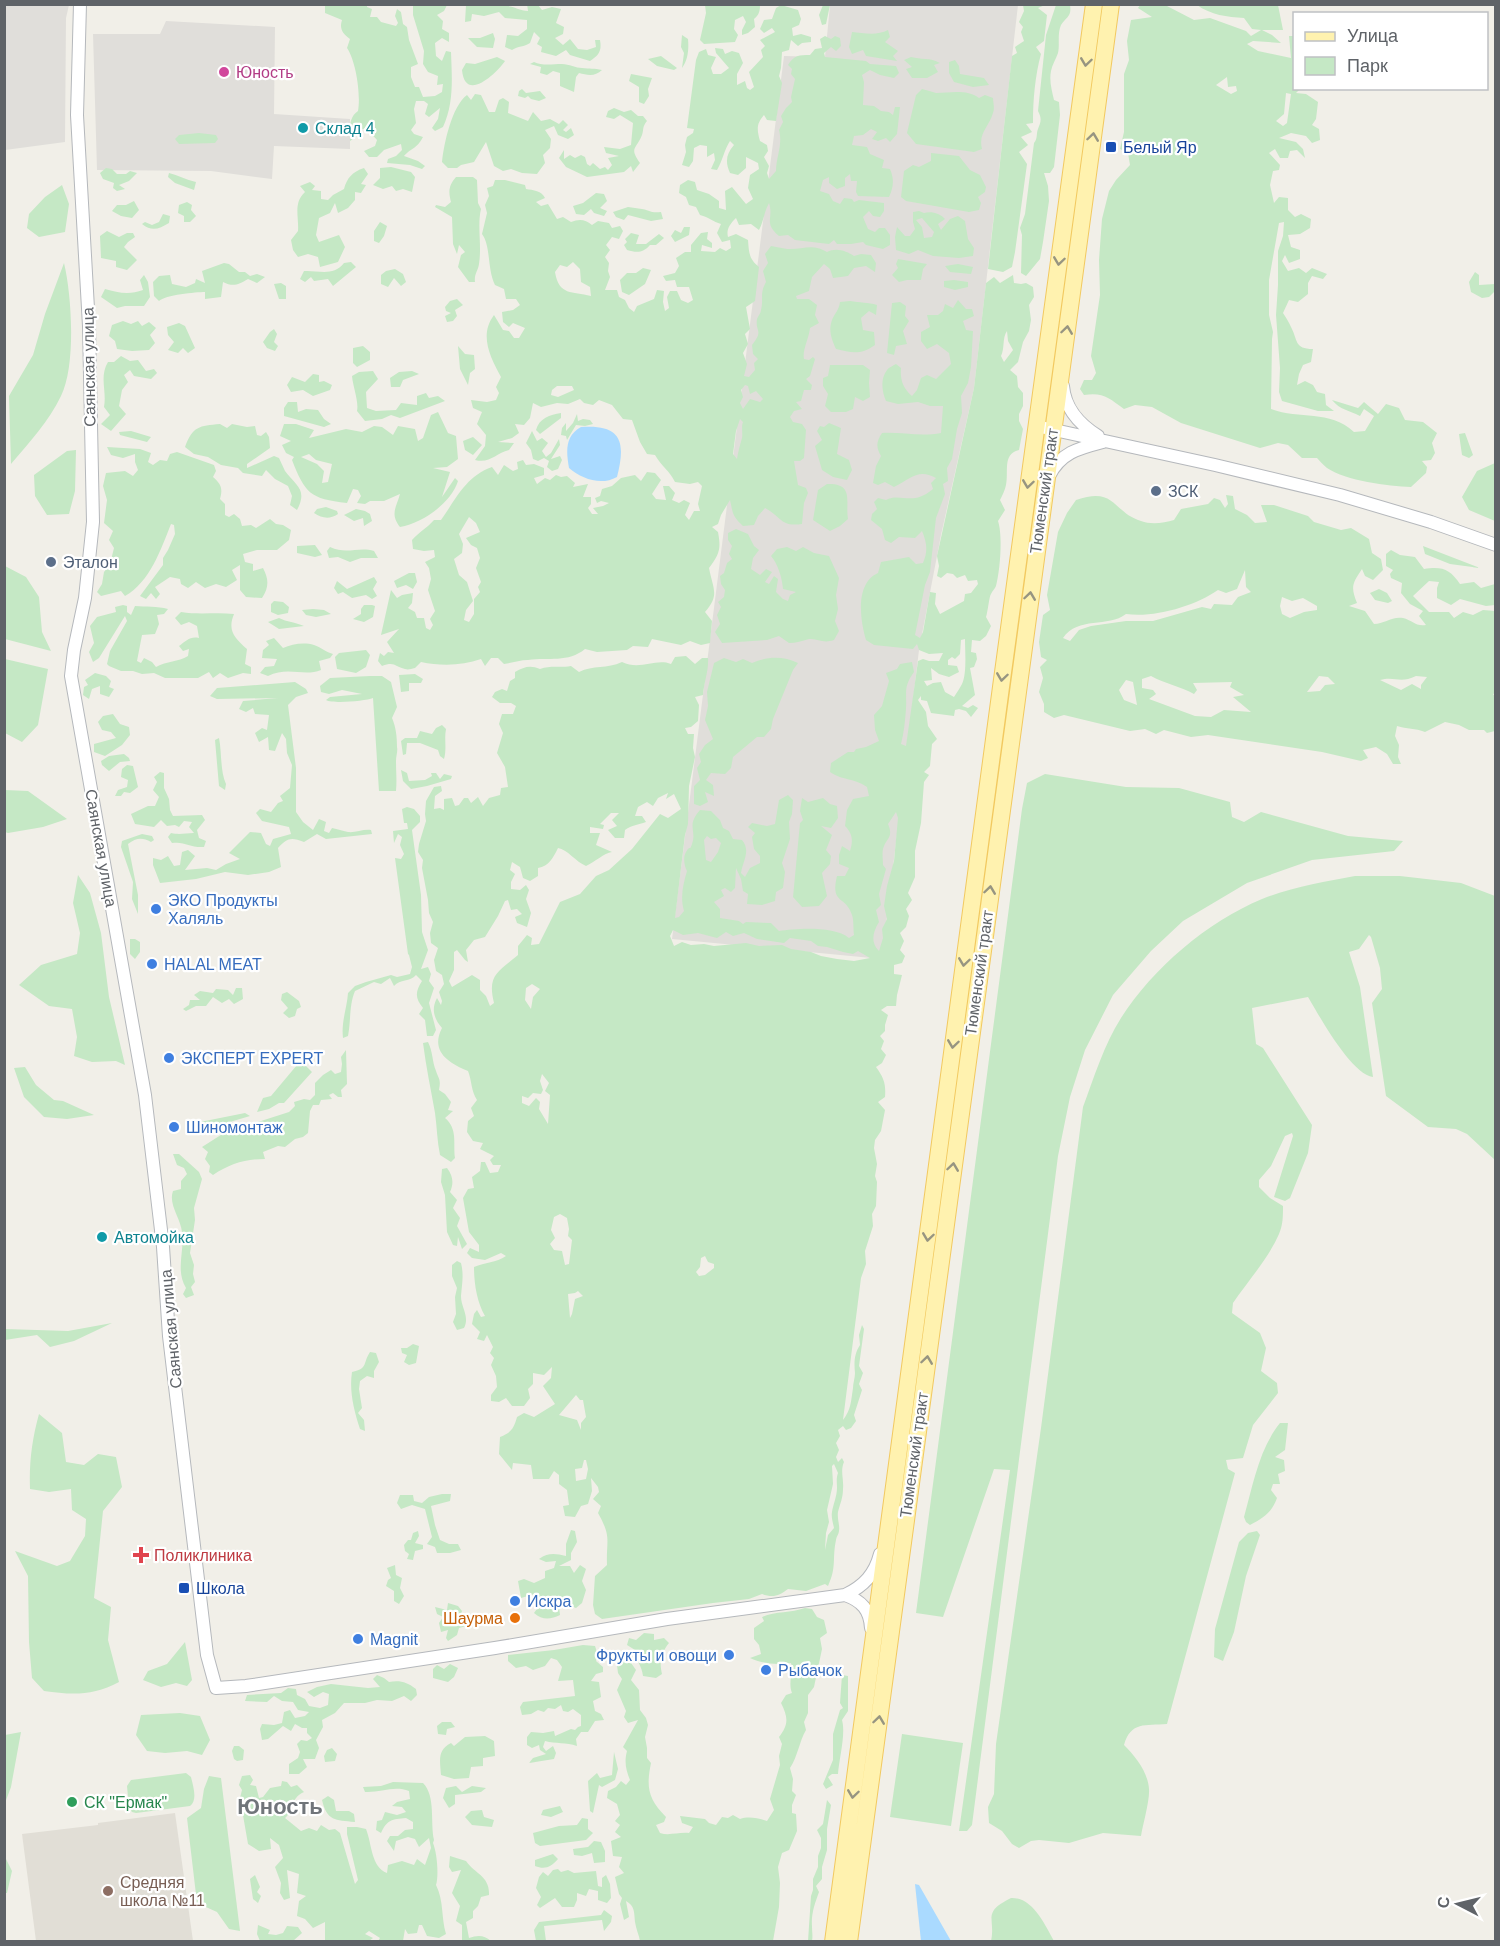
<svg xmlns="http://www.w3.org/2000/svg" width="1500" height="1946" font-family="Arial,sans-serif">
<rect width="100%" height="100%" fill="#f1efe8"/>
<path fill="#e0deda" d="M4,5H69L66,18L65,142L5,150Z
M830,5H1018L974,388L941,535L919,650L882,959L672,939L784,56L825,57Z
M166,21L275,27L274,114L350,119V149L274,146L272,179L211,171L97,170L93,34H160Z"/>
<path fill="#e1ded6" d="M175,1813L193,1941H36L22,1834L98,1825V1823Z"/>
<path fill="#c5e8c5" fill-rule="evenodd" d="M325,5H367V7L372,9L370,17H377L381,22L396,26L398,23L395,16L397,9L401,12L403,24L407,27L409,40L418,64L411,67V77L415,87H419L423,97L435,96L442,92L443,84L437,85L438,76L428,72L423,64L424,51L413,15V5H447L444,11L437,15L443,21L442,29L449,33V42L442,38L435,43L436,56L442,61L446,51L451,52C452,79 454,103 443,127L435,131L432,128L438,119L440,108L429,117L425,114L428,104L424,101H416L414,109L416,123L411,130L414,134L423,137C416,150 412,147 404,156L418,161L425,166L422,169L410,165L387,163L388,159L396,156L402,150L401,144L384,150L377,157H369L364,151L375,146L377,140L366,128L360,130V134L350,141C350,129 348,118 358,111C361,95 356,61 347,48L350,39C343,34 339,29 342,20L325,13Z
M466,5C479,4 492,6 505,6C512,5 519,11 528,11L527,4L538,5L542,10L552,7L561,9L556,23L564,27L563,34L555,38L563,45L570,39L578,49L587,50L596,47L595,40H600C602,51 599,55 590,61L570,55L566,50L556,56L541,52L542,47L537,44L540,38L534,32L530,43C524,47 518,46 512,50L505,47L507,35L518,36L527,29V20L505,18L499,12L484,16L472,14L471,21L465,22Z
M705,5H760C760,11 759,15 754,19L755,27L748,33L742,35V30L746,22L743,16L735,20L734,29L738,35L735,42L704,44L700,40L706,13Z
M781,5L798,10L801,19L799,25L792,28L793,36L801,34L811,37V42L802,43L798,46L791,40L789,50L782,52L781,68L779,76L782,83L776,121L767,120L764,115C756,124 757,130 760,141L767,145L768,151L764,157L769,166L767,173L769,179L776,171C776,157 783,145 779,130L783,122L781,116L786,108L792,102L791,97L795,79L791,74L792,69L788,65C794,55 799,55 810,55L815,49L822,48L820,39L825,36L831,39L835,36L840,38L841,46L836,51L831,47L824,53L825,57L866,61L870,64L896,66L899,73L894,78L880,75L870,70L862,75L864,82L863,105L874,106L881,111L889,112L893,115L895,107H900L897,134L890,142L886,138L878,141L872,139L877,132L871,129L863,135L854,136L852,145L867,147L870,154L884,160L882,168L890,169C894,178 894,187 889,197L858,196L856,192L857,181H851L850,174L845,178V186L837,189L829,183V177L823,180L820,191L829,194L833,201L840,204L844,198L852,199L854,202L859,200L884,203V211L880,217L873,216L869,211L863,217L868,229L875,232L879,228H885L890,235V245L883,249L866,245L863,242L851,244H837L834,240L829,244L795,240L788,235L779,236C763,223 774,218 769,203C764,212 764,220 759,230L751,224L739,225L736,218C730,224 726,229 728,237L736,234L748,240C749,253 749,259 759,267L755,301L746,307L750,329L745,334L748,344L743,353L747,364L744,376L749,377L755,370L754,363L758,359L753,354L752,345C764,330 755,332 757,319C758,316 761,313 761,310C764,297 759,295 766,282L763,271L768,263L765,254L771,246C776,247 782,248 787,249C803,250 811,243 827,252C836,247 847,251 854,256L861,254L871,255L876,263L875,272L866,266L854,268L848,276L833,278L830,269L824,264L812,277L809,291L796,296L797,299H809L817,305L815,315L819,323L810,328C809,338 802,351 804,359L809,360L813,357L815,359L810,376L806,379L812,385L811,390H804L801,401L796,402L802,409L794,411L790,417L793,422L802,424L806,430L804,458L800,461H794L798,485L806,488L808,493L804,503L802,524C780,527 782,517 765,508L758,516L754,525L743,526C732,516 733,513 730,500L721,515L718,524L712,527L718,532C721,548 720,554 709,568C713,589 720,595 705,612L712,621L710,643L701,645L690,641L681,645L652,639L648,647L633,646L627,650L597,652L585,649C568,663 549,657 528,660C520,660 512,663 504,664L498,658H491L485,666L481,659C462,666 440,666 421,662L415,668C411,669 408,670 405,669C395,667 395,661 382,666L378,661L380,653L384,656L388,652L394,653L387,642L399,629L381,635L391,590L397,598L402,595L413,593L412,603L408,608L415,612L417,618H424L426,628L430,630L433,625L430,619L435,611L428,590L431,579L429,568L425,562L435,557L434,550L424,551L413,549L412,540C419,532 427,528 434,520H441C456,499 466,476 492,467L498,475L504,465L513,471L518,469L517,462L523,460L526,465L534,464L544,468V475L534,478L537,484L545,478L550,480L556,475L561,477L567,476L575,483L573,487L588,484L583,497H591V504L588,508L592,514H598L593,508L603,506L609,503L601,501L597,503L595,498L600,496L602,489L612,486L621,478L635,475L641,481L647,472L655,473L661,480L652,494L656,499L666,500L663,486H669L675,493L672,500L679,503L684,500L690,503L685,515L689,520L694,511H700L698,504L702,486L698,482L690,484L675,482C670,471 661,466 655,455L647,454L640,442L632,420L623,419L612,405L599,400L593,405L584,403L580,399L568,404L557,403L541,407L533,403L530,418L524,425L515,424L519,433L512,438L498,442L514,443L509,450C496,453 490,464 475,460L485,446L486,435L477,424L482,412L473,408L471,400L487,402L496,400L499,393L496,387L501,377C490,357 479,335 494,315L503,330L509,331L514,338H519L525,328L513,323L509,327L503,322L502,312L513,310L520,305L516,299H506L504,289L495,285C487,269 491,246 482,234L487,213L485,205L489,196L487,188L493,186L495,180H505L525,185L526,189C533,190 542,191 545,198L536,202L541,206L548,204L557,219L563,217L571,222C579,219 585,219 592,225L598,221L609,223L612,228L620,226L623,231L619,239L612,237L606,245L610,250L605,257L609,263L608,271L610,277L605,290H617L619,297L625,300L629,308L634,312L637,306L654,299L657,290L664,291L663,302L665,311L669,308L667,297L670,291H677L681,300L688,303L693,300L689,287H677L675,280L666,281L663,276L675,273L679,266L676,258L685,252H691V245L701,233L708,232L707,239L712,243V248L702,245L701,251L715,252L720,248L726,251L731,248L730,240L722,242L717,233L721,224C713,222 709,217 700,215L696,207L689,205L686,197L679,193L680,185L688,180L695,182L697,190L709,194L719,201V208L726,210L725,191L732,187L746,204L753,199L748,188L750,175L759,169L758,163L746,157V168L738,175L730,173C725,162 726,154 734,145L730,141C724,150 723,160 717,170L711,169L715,160L714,153L707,157V146L700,145L694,148L693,161L689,167L682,165L686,152L685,145L687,137L693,133L694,129L687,128L696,60L699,52L706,49L708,55L716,57L711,68L713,74H721L729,68L716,53L715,48L723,49L725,54L732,51L739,53L743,63L737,74V85L745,81L747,88L750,90L754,87L749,72L763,57L761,50L765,46L760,40L775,32L772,28L764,33L760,29L764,20L772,19L776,8ZM573,262L580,269L581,282L590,287L591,296C572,291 559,296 555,272L560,265L567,267ZM745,385L748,386L750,394L756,391L763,399L760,402L750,399L743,409L740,403L743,397L741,390ZM557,386H572L574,390L558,397L551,395L552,390ZM740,419L743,422C741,427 743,433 742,438C740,445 738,452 737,459L733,454L736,431ZM469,517L476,523L480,532L466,538L471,545L477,548L480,558L476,568L481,582L478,587L480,592L474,599V614L469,622L464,620L466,610L473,601L467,582L459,575L454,559L462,553L463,544L459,534Z
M823,5H830L826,24L822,25L819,15Z
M1023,5H1045L1038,8L1047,15L1044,41L1036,47L1041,54C1035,76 1033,100 1033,123L1026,124L1032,132L1021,137L1028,145L1019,152L1027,164L1015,252L1012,267L1003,272L988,269L1012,56L1017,53L1015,47L1024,41L1021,32L1023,27L1019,22L1024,11Z
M1056,5H1070C1072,17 1066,17 1061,25C1057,34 1060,45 1058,53C1056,59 1052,65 1051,71C1049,81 1052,91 1054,100L1059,102L1060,115L1054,167L1050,173H1044L1048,186L1049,201L1043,242L1040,259L1026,276L1021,273L1022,235L1020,228L1025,214L1034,143C1038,138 1036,134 1038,129C1041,121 1042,119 1038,111L1046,35Z
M1140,5H1167V6L1194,20L1210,18L1246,31L1251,36L1261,30L1252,29L1244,18C1227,17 1211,15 1197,5H1278L1283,30H1262L1272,35L1281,43L1253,41L1247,44L1258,51L1291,58L1289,36H1293L1294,39V88L1300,89L1296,93L1306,94L1318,102L1316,119L1312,125L1319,129L1320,140L1312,143L1306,136L1291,133L1279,138L1296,142L1303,149L1305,158L1297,150L1290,151L1288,158H1280L1275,149L1269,153L1280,165L1279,170L1273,171L1270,185L1274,203L1279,197L1288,198V210L1295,217L1301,214L1311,219L1310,228L1300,234L1288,235L1291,247L1300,250V259L1289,263L1285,255L1282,261L1288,271L1299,268L1306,273L1312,268L1327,274L1323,279L1312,276L1308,283V294L1298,302L1289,300L1283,313C1286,318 1289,322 1291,327C1298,340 1294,349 1313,349L1311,362L1303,365L1299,374L1297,385L1305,381L1313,385L1317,392L1325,394L1326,405L1334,411H1318L1282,401L1279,392L1280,368L1276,315L1278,285V251L1283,236L1284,222L1279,223L1269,280V315L1273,332L1272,339L1271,409C1300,420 1329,409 1354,432L1365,431L1374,416L1364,409L1360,416C1349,410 1340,410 1332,400L1358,408L1364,402L1378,414L1386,404L1399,408L1405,420L1423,422L1437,433L1432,443L1435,453L1431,460L1422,461L1427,467L1426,473L1411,487C1388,486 1346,481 1327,468C1323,465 1320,461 1317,458H1302L1288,445L1278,443L1260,448L1181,423L1152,407L1135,405L1124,409C1109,398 1103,392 1084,395L1080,389L1084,380H1092L1096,373L1091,356L1100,295L1099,260L1102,219L1109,191L1116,180L1130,165L1128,153L1120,149L1124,132V74L1129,60L1127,41L1131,20L1152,17L1138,8ZM1227,77L1228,87L1236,86L1237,91L1231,94L1216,85ZM1286,93L1291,94L1287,123L1283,126L1276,121L1284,114Z
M888,30L890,37L885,42L898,51L893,56L897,61L866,56L863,50L852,54L849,47L852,32C863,33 877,36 888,30Z
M493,33L495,39L493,48L477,47L468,38H480Z
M682,35L688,39C689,49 688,60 682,68L684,53L681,47Z
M661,56L677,68L674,70L657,66L648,59Z
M497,57L505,61C496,74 465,103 462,70L466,63L475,64Z
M911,57C921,60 930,57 940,63L934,65L938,72L927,78H912L906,69L912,67L904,60Z
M955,60L959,66L960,74L984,78L989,85L973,87L954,82L949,73V62Z
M534,62C542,66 553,64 562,64C569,64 576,68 582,68C590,69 594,68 602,70C595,77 587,75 579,73L576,77L574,92L560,86V73L553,71L547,75L540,73L541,67L530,64Z
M631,74L652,78L648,89L649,96L644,104L639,102V87L629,81Z
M522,89L526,93L540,91L546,98L539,101L531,99L528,96L525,98L518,96L519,91Z
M922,89C927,90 932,92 936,93C950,93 967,89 979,98L985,95L993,98C993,102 995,108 993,113C989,127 978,133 982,149L974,152L916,144L907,133L916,95Z
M475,94L481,95L489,112H495L499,100L503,98L509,102L508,113L528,121L533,112L541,121L550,119L559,124L563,120L568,125L563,130L566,132L571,128L574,135L568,139L558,135L554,126L545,130L551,139L550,148L543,155L545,163L537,174L522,173L511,169L503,171L494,166L486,142L474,162L461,165L457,168H448L442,162C444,143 452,106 467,95L471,100Z
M614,108L624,112L631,110L638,116H643L647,121C642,127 644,129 642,135C636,150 629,147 640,163L633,172L631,166L624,172L587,177L566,167L559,158L564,150V159L570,155L575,158L581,155L585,157L587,164L590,166L593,163L600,169L605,167L608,170L612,165L608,158L619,156L606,153L604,147L620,149L631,145L633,123L620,115L614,119L606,117L608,111Z
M199,133L216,135L218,139L215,143L179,144L175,139L179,135Z
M931,153L959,156L970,170L980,175L986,187L985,192L978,197L981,203L979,210L969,212L906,201L901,197L904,171L913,165L919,167L931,161Z
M391,167L411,172L415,177L412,192L403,189L396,191L392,186L383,189L373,185L380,178V168Z
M106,168L112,169L117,174H126L130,171L137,173L129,181L119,185L125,189L117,191L113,188L114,183L103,179L100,173Z
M364,168L368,174L361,184L366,185L361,193L355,192V200L348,208L338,213L335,203L330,213L319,218L316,235L319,242L339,235L345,247L338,262L320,267L318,257L308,254L298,257L293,250L291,240L298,231C299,216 293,203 305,192L300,186L310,182L315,186L312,190L321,191V199L328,200L333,195L344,189C347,178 352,172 364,168Z
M169,173C178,175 186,180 196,182L194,190L175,183L168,177Z
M456,177H473L477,180L478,203L481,209C477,226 482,245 479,264C478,271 474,274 475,282H469L458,267L461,255L465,252L459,245L457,254L453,244L452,217L435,207L436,205L445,207L451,202C448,191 449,185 456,177Z
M62,185L69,204L65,232L39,237L27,228L29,214L45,197Z
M596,193L604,194L607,201L600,208L607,211L604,216L594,213L591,209L584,215L576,214L573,206L583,203Z
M134,201L139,210L132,218L121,216L112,211L117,205H126Z
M187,202L192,205L191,210L196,216L190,222H184V216L178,213L179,205Z
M628,207C633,208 637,208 642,209C652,211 650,213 661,212L663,219L651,221L628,215L624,220L616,217L613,212Z
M919,211L924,213C931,211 940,213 945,219L938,224L941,230L950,219L958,216L965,221L968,239L974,248L973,256L959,258L933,256L918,250L909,254L896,250L895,237L897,227L905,236H910L915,229L913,222V212ZM922,218L934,232L932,237L924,238L922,227L916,220Z
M163,214L170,216L169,223C159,229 152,232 142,224L145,222L152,225L159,222Z
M380,222L387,226L384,236L379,243L374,241V231Z
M684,227H690L689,235L675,242L671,236L675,230L681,233Z
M107,231L119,237L127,233H133L135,237L128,242L124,247L137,260L127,270L116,267V261L101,258L100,236Z
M631,233L639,235L636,244H646L659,234L664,238L656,245H650C643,253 637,253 627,250L624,245L627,242L625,239Z
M898,259L927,264L923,269L921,280H907L899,282L892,275L898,268L896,264Z
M351,262L356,267L333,286L328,279L314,281L311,277L305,282L300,279L304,271C318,270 333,277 344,263Z
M64,263C72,296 76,366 61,396C49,421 29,443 11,464L9,396L33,355L45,314Z
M224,263L229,264L239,272H245L250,276L257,274L265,277L257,283L248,279C238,285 233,287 223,282L221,297L205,299V292C196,292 165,295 159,301L154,296L153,282L159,276L170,275L172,284L186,287L195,283L196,279L205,283L202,271Z
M958,264L973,267L971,274L950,272L945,266Z
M643,268L651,270L645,284L629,295L622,292L620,280L627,273H636Z
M395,269L403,274L406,282L401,286L394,278L388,287L381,284V275L386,271Z
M1475,272L1479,275V285L1495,284V291L1489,297L1482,298L1471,292L1469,282Z
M144,275L148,282L150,297L144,306H125L117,308L101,297L105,289C118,293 130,295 143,290L140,280Z
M1013,275L1014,283L1021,284L1026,283L1033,287L1034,297L1029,305L1031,320L1029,331L1023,342L1018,362L1010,370L1017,376L1018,387L1023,393V406L1019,414V421L1023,429L1019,450C1002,454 1009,472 1006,485C1005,490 1002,496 1000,500L1005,510L998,521C1003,536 1000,571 996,586C995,589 992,591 991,594C989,597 988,611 986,617L991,626L986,636L980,641L972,640L971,652L976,653L977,659L974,667L970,668L975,695L962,706L968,708L973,705L978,708L971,717L966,711L959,709L955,710L954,716L931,713L927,701L921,700V696L918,700L926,712L928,726L937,739L932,744L930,766L924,772L929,775L924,782L921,823L915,851V877L908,893L912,900L906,909L909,916L906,927L900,933L904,941L900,950L905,956L902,963L894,965V974L902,975L897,995L896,1006H887L881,1010L888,1015L885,1025V1031L880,1036L884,1041L881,1049L886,1055L882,1063L876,1067C884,1078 886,1084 885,1097L878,1102L885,1110L881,1131L875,1140L874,1148L877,1164L875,1176L877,1182L876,1206L872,1214L873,1226L865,1251L866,1264L861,1278L843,1420C851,1410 851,1401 853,1388C853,1383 855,1378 855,1373C854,1363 854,1354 860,1345L859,1335L862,1325L864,1329L859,1366L863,1373L859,1384L862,1390L854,1415L856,1421L851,1428L846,1430L843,1426L838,1430L840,1436L836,1443L839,1450L836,1457L838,1462L842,1458L844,1462C840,1471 844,1479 843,1489C843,1498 840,1504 838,1512C837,1519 840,1525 839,1531C839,1534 836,1537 836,1540C832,1559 837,1567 828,1586L825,1584L806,1591L788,1589C779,1596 773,1598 762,1594L749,1599L713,1603L602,1619L595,1614L593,1605L595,1576L607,1565C606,1539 612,1538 598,1513L601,1506L593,1499L599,1492L598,1487L591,1478L592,1491L588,1504L581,1506L575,1517L565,1516L563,1506L569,1505L567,1490L559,1484V1475L554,1471L549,1479H533L531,1465L513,1463L512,1470L499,1454L500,1437C511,1433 514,1428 517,1417L524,1413L534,1417L555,1404L543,1386L551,1378L552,1367L544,1375L533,1373V1384L528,1389L530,1398L524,1406H512L506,1398L499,1402L491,1401V1395L497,1387L496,1376L491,1365L494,1358L490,1353L493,1347L487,1335L484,1341L477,1339L480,1332L472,1324L474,1314L477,1310L481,1317L485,1316C477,1302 474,1284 474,1267C485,1262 496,1263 506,1256L501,1253L485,1260L472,1258L467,1253L470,1248L479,1252V1245L469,1232L463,1198L468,1189L474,1188L472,1177L480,1171L481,1162H485L490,1173L498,1172L501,1165H493L490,1160L494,1156L480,1149L483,1143L473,1141L467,1132L468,1121L474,1116L471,1108L477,1100C471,1091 472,1081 468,1071C448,1063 430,1051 442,1028C434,1019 431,1009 437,998L441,1005L442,1001L439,992L444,984L442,975L436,971L434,960L438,948L431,943L430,933L433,922L429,913L428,900L422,868L423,860L418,852L419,844L426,821L425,814L426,801L434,787L441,786L442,791L435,796L434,809L440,808L444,810V799L452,798L455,806L459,805L464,798H468L471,803L478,797L483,806L489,798L500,795L501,788L508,787L505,767L497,753L503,733L499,724L502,714H513L516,706L511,703H500L492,697L495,692L502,689L507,691L510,681L515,678V672C524,667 530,665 540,669C551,665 559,668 571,666L579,672C593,665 607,669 622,662C640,671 655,658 671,664L675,657L686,656L695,664L702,658H708C709,670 704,682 703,695L695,697L699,705L698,721L691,727L685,728L688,734H694L693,748L695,757L689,786L688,824L685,835L675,918L679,917L684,911C680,897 683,885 687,871C684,866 683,857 686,852C691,843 689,853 692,844C697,830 686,826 700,810L711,811L720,820L723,828L729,831L733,839L742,840C751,851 743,860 741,873L745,877L750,868L760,863V856L754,849L752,837L755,833L748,827L752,823L767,826L775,824L779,800L788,795L793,800L792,814L789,822L790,839L782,863L785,872L783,888L776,892L775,901L762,905L747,904L748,894L743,891L741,879L736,868L735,888L731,892L725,888L721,890L724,896L714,902L720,909V918L739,921L743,924L746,922L771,923L779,931C797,928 835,926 849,938L854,935C853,928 854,921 852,915C846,895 830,905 837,876H845L849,868L839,864V855L842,846L850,851C853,841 853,834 845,826L847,810L853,799L869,796L867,787C852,777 843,781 830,772L831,763L848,752H854L856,749L866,747L879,741L875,730L874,715L882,706L889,681L886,673L897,669L900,664L912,662L914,672C903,687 907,693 906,709C905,721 904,733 901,744L906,746L918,661L923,659L929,661H939L943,653L929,654L919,650L917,644L913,649L874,645L866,640C860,620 855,583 878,573L881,562L909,557L916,564L923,563C928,551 927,543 922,531L915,538L899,537L891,543L885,540L882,529L871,520L872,514L877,509L874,502L878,498L886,500C901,492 912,507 933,489L931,483L936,478C918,468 911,479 894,487L885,482L878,485L873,483L876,466L881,456C876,447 876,442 882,433C902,432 921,437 941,433L943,406H930L918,402L898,404L886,401C882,392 880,379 887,370C889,367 893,366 896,364L901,368C900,380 903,388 912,396L917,390L921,378L927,375L936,379L951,364L949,353L937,344L927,349L921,341V332L930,327L927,315H938L943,311L945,304L953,308L958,300L966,309H972L974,316L963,321L966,330L973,331L971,367L968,383L961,396L962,413L957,429L952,459L947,468L948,481L943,484L945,494L936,518L930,572L925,585L915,635L920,638L923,632L930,592L936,593L935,604L940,614L964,601L965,594L971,593L978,584L977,580L968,581L965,575L957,578L953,574L947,573L941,578L937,576L939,566L937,556L974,388L986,283L994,277L1000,283ZM1007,331L1008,341L1013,350L1004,362L1001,356C1005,348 1002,338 1007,331ZM965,639C965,650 967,674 962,684C960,688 957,692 954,697L945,692L941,682L933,683L927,686L924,681L932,680L931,668L939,674L949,677L959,672L957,666L948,665V660L952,657L955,659L960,654L961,640ZM668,793L666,799L674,794L681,809L668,818L660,814L632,849L609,870L596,876L580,894L560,902L539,944L531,945L532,938L527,935L518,946V955C498,972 487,975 494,1003L490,1006L486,996L480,990V980L472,975L452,987L449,981L454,970V952L457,950L465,960L468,962L466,950L474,940L485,937L498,916L505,901L508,900L511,910L517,909L522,914L515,917L517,923L527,927L531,913L526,899L529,890L526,885L520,890L511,889V882L515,874L510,870L512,862L520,867L523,878L530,881L538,876V868C549,866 553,858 558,848C567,849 576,862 586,866C595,862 604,853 612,852L596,845L600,833H590V827L603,829L604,825L600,824L611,813H619L612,820L617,826L608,830L615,838H624L625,830C632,825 638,825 646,822L642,816H635L638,807L647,802L653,806L658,798ZM896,812L898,818L894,861L887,886L884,906L887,919L882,929L883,938L879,951C870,942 873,932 879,922L876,910L881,905L879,894L886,869L883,865C883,861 882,853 883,849C886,838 894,838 888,824ZM707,836L711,839L716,838L721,843L718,852L711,862L706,860L704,840ZM673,930L683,935L698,933L717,938L726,932L733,936L744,933L757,939L784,943L790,938L811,941L818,946L827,947L843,952L853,954L858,951L870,958L854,961L837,959L821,956L811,952L791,949L782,945L759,946L746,943L714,946L704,944L691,945L682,942L674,946L670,936ZM532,984L540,989L533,997L531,1009L525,1000L526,988ZM542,1074L549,1083L545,1091L550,1095L548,1124L539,1109L540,1102L536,1098L529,1106L522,1103V1096L528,1098L533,1093L541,1094L543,1090L540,1081ZM560,1214L567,1218L569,1229L568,1236L572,1240L569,1264L565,1265L562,1251L554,1250L550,1244L555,1238L551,1230L554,1217ZM705,1256L708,1262L714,1264V1268L705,1275L699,1276L696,1272L700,1267L701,1258ZM578,1291L583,1296L575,1299L572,1314L570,1318L568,1294L575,1293ZM576,1395L580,1400H583L586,1417L581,1423V1430L577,1420L559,1415ZM584,1460H586L588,1469L586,1479L576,1481L575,1469L582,1468ZM834,1464L838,1473C836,1479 837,1482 837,1488C837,1496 833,1505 832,1512C831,1517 833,1523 834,1528L828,1535L825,1550L826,1533L829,1522L827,1510L833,1484L832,1466Z
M954,280L968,282V287L955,290L944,287V281Z
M281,283L286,286V299H279L274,284Z
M457,299L463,305L455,310L457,316L453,321L447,322L445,316L451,313L446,311L445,307L450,301Z
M850,301C860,303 868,302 877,305L876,315L869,311L861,318L863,330L874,332L875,345C861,355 852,353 836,349C832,340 828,331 832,320C835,313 839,310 840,302Z
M900,302L906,306L905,316L909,321L903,331L907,344L896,346L894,355L887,353L892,303Z
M123,321L131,324L138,321L142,326L149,322L156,328L150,335L155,343L149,350L132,351L117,349L115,341L109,336L112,325Z
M179,323L185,326L195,348L188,353L183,348L178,353L168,350L174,342L168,335L167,327Z
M274,329L277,334L274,342L278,346L275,351L267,348L263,342L270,332Z
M363,346L370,352V360L357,367L353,363V348Z
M458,346L465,354L474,355L475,369L470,373L468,385L460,369Z
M121,356L130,361L138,360L146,371L154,369L157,373L151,379L134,376L130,370L124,375L128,382L122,390L119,406L126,414L111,431L101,424L110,415L104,407C107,391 99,377 108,362H114Z
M830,365H863L870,370L869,383L870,397L863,401L855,397L853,409L846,412H831L825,406L828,394L823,386V378L828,376Z
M373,371L378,379L366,392L367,408L376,411L396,410L401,403L417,405V396L426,393L429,398L438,396L445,401L400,418L391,415L382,419L365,421L357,411C359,402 353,387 352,376L359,372Z
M412,371L419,374L403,380L400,387H391L390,378L399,372Z
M313,374L319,375V382L324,381L332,385L330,390L313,396L303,390L291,392L287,385L292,377L305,382Z
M288,402H297L298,412L306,409L318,410L324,419L331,424L324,427L284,416V408Z
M438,412L448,433L456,436L458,459L447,467L433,468L450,472L442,497L455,478L458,481C451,503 423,523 400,527C390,514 396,508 400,494L384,501H370L365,504L357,503L361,496L358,490L353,489L347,503C310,499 305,493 292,460L294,457L286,453L282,445L291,441L280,436L284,424H296L314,430L309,438L346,429L362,432L374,426L382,427L393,435L398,426L415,429L418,441L423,438L431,415ZM309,454L316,460L332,464L328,482L322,483L324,471L317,464L301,457Z
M561,413V418L540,434L536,430C539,418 550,415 561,413Z
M577,414L578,421L583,419L590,420L593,424L585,426L576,425L567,440L566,436L561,435L562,428L566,423V431L573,423Z
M829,423L841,428L837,454L849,460L852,470L847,480L833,477L822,470L815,446L822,440L817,431L820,426L824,427Z
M220,424L227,428L232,424L247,427L255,426L257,435L261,436L266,432L269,437L270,448L247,464V468L274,456L279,458C281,462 283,467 285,471C296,486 308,489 297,510L290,505L292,496L288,486L275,479L266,470L262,476L243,473L238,468L221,465L208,457L194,454L185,447C193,426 199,426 220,424Z
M131,431L151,437L147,442L120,435L119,432Z
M532,431L537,441L542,438L548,443L542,451L546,457L551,453L559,439L560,445L551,459L560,456L562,460L558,469L552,471L547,467L549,461L544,458L538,461L533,459L531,450L526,443Z
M1465,433L1473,455L1469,458L1462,455L1459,434Z
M473,437L482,445L473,455L465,450L463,441Z
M107,447L140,449L151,453L148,462L153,465L160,460L167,461L170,454L177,452L214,465L216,471L213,477C221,484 223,488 220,499L225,504V515L229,517L234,514L240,519L242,526L251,525L256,528L270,519L276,524L283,525L291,530L289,540L277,550H257L243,554L245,562L253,564V571L263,568C269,579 269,588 262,598L246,597L240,590V565L232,570L237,580L226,587L216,584L205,588L196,582L188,588L181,584L180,579L170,577L155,587L160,594L156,599L151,593L146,599L140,596L163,565V558L168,550L175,534L174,525L171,524C161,549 150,582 125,596L121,591L101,596L97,592L102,584L104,572L110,564L114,548L109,540L113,531L104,523L107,500L103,486L106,473L125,471L133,476L138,470L135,462V454L123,458L111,455Z
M76,450L75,491L69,514L47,515L35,496L34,475L67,451Z
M1495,463V521L1469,510L1462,497L1477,471Z
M827,484C855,483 845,502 848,519L840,526L830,531L813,520L818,490Z
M1226,495L1233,496L1235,509L1247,515L1255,523L1267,522L1261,505H1274L1308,516L1314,522L1341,530L1351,528L1369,539L1372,553L1381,559L1383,570L1373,580L1365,576L1362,569C1353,583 1350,586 1357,603L1349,606L1365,611L1374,624C1384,624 1392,616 1403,618C1412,620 1416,627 1426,625L1419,616L1423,611L1410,604L1401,593L1402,583L1391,578L1390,574L1393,570L1386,566V554L1391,550L1400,555L1415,557L1424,569C1442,566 1450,569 1460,584L1474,582L1481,588L1495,584V605L1486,606L1460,599L1451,605L1437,598V588L1439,582L1429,581L1413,596L1429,612H1449L1454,618L1463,612L1473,615L1483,610L1495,611L1496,693L1493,694L1495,697V731L1487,733L1484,730H1469L1459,725L1445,722L1425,732C1415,728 1407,729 1397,726L1395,736L1399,745L1398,757L1401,764H1393L1387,754L1376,747L1363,750L1368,758L1361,761L1322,752L1208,735L1191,737L1164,730L1156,734L1145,729L1130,731L1064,715L1054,718L1044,712V704L1039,692L1043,678L1040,667L1047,660L1041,657L1039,642L1043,615L1050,610L1047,595L1058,532L1067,513L1076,500C1116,486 1112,512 1141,521C1151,525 1164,523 1174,520L1181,509L1208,504L1214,498L1220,500L1225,508L1228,504ZM1245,570L1246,587L1251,592L1238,597L1232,605L1214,604L1211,609L1202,607L1153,621H1126L1091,626L1079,630L1070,641L1063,638C1078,616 1108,628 1126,614C1155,618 1195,606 1218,590L1226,593L1237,589ZM1282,597L1292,601L1303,598L1317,606V610L1304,612L1290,618L1282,614L1280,606ZM1151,676C1165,684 1180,686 1194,694L1197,690L1193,683L1232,682L1230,687L1244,695L1233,697L1251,712L1224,710L1211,717L1195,716L1149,699L1156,694L1153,690L1142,688V679ZM1319,676L1328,677L1335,684L1325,685L1320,691L1307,692ZM1416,676L1427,677L1421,685V689L1412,684L1401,690L1380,680C1395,676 1400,684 1416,676ZM1126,680L1133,682L1137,705L1124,700L1119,690Z
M326,507L337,511L338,514C329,520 322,518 314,513L317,509Z
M356,509L365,511L370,514L372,521L364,526L363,518L354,521L344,515Z
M736,529L748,534L754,546L759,550L753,558L751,569L760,575L766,569L772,572L765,582L769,584L774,576L778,579L776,592L783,599L788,601L790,595L796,592L783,589C782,578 778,564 771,556L777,549L787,547L796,551L803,547L814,553L829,556L839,578L836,595L838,609L835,621L839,631L834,640C822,644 818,638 809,639C802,641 796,643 789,643L779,636L767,640L722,643L715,632L720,624L717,615L721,607L718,602L724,597L725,590L721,584L720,576L724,573L727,563L732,559L729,554L732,546L728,540V533Z
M315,545L322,555L315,557L297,553V546Z
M1423,546L1480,568L1450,564L1425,554Z
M330,547C347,555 359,546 374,551L378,558H361L350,562L338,557L329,558L327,551Z
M5,566L26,577L39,597L42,632L51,651L5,639Z
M409,573H415L417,582L413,589L406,585L397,588L394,581Z
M374,577L377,582L373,589L377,596L372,599L366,595L352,598L343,592L338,594L334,588L337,581L347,589Z
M1379,589L1387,593L1392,601L1388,603L1375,600L1370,593Z
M274,601L283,602L289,607L288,613L278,615L271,612V604Z
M123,605L127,606V612L131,615L135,606C146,607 157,606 168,609L164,614L157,615L159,624L155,634L142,635L137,661L141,663L144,658L152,662L156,667C167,661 178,662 188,656L189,649L183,651L179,646C186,641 190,636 199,638L197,626L189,622L181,625L175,618L181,612C199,615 217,612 234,614C227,631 235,638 247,649L245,664L251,667V674L243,673L228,678L220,673L213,678L209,672L198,678H165L154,673L142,674L133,671H121L109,666L107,664L110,651L127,621L125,616L99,658L93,662L89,652L94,643L90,626L97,617L116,612L115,607Z
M364,605H372L375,606L373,617L364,622L353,619L361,614V609Z
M313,609L324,610L331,614L316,617L306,615L302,610Z
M279,618C287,622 295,622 304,626L279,629L268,622Z
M274,638L283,648C292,644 304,642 314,645C321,647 325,652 333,654L330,658L319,661L321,670C304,677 288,666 268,676L260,673L265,667L274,666L277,659L262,658L263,650L269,645L266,641Z
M366,650L370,655L366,667L356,673L337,669L335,657L339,653Z
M724,658L736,662L743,659L752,663C767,656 784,656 798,663L793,670L773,719L771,729L764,737H757L733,757L731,768L725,774L711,773L706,780L713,785L714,796L705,792L708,802L700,806L694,804V786L700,780L697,768L701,762L699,754L705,745L713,739L705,720L708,706L707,692L714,663Z
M5,659L48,669L38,725L22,742L5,733Z
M95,673L106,676L111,681L109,687L114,689L109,697L100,694V686L92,689L89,699L83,695L84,687L88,685L85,680Z
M415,674L423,679L421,683H409V691L401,692L399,675Z
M370,676H382L391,682L397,707L392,718C396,727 397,737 397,747C398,751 396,756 396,761C396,772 397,780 396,791H379L373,698C366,701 333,704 326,700L330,697L362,694L342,690L329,694L321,692L320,686L330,678Z
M295,682L306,689L308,693L296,697L288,705L296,768V812L303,822L313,830L319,819L326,822L324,831L329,833L332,828C338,829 342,831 348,832C355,833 363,829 371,830L372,834L326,839L317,834L304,842C291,837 287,838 278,848L281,867L269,872L248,875L225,872L196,879L160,883L153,865V858L161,860L168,856L174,866L180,865L182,852L188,850L195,856L185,870L207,868L216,870L226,864L240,859L229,853L250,832L261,833L266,844L270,846L273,839L291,834L289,827L262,821L256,813L260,809L271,812L278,803L283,801L280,796L290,788L292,765L287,753L286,739L282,733L275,751L269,750L268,737L259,742L255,733L262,728L267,730L269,715L255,714L253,708L246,712L239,709L243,701L278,698L217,699L210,696L217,688Z
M113,714L120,724L129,727L130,735L122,745L105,756L94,752V744L116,738L111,732L102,730L98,722L103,716Z
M442,725L446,729C444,739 447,748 444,759L440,756L438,750L420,743H407L406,754L403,755L401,741L405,738H417L420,731L432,734L436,728Z
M219,738C222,753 220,771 226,784L225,790L219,786L215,740Z
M124,754L129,758L130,761L120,762L109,771L102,765L101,761L109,756Z
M127,765L133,766L138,787L130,793L124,792L121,796H115L118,790L127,787L128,780L121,777L122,769Z
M401,770L407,773L409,781L425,780L432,776L431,773H436L440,779L444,774L452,776L451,779L427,786L411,789L403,781Z
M160,772L164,773V788L169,799L170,810L173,816L202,815L205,820L197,830L199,838L206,841L204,847C190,848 185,841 172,843L168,837L171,833C180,835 185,833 194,833L189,827L192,822L184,821L179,827L175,825L167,826L161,820L154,827L135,824L131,814L148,806H155L159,797L153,790L157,782L154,777Z
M1045,774L1126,787L1179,788L1230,802L1232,817L1244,822L1261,812L1348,836L1403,841L1394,851L1312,860L1247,883L1183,921L1151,951L1113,995L1085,1050L1070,1097L1058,1156L972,1825L967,1831H959L1010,1470L994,1469L943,1617L916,1613L1022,809L1027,783Z
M5,790L28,791L67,819L43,827L8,833L5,832Z
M802,798L808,802L823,798L830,804L837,806L838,818L831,828L821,826L832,835L826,850L831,856L830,864L822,873L827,896L819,906L802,907L793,897L800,823L803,820L800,811Z
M407,807L414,809L420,816V822L412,830L421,895L422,932L428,950L421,969L428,967L431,974L429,981L434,988L429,1003L436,1030L433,1036H427L425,1020L419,1014L423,1008C415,998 415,992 422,981L416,975C410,982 400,979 394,986L390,978L381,984L374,982L355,991C349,1005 351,1021 348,1036L343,1038C341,1022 347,1008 348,993L355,986L366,982L391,975L397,977L410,974L412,967L409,955L408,954L395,858L401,859L404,854L400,845L402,837L398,834L394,843L393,831L408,829L407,823H404L402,809Z
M142,834L152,836L154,840L151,842C142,837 136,838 128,844L138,895V914L132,899L133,882L121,847L122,841Z
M78,875L90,893L101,933L109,997L125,1065L116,1061L92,1062L74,1056L77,1037L72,1009L49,1006L19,985L41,965L77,954L80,933L73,903Z
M1355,876H1400L1461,883L1495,896V1160L1467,1134L1456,1129L1428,1127L1386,1096L1372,1003L1382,989L1380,968L1371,937L1369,935L1359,949L1349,952L1360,987L1373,1077C1351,1074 1320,1017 1308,997L1252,1008L1256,1044L1263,1048L1312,1125L1308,1153L1290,1198L1285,1201L1274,1197L1293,1136L1292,1133L1285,1136L1271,1166L1259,1180V1187L1270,1198L1283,1206C1283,1216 1283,1225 1279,1234C1268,1259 1248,1281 1233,1303L1232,1313L1260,1333L1266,1348L1261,1371L1277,1383L1278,1393L1253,1425L1243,1458L1226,1460L1228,1469L1235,1473L1167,1724C1145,1726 1131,1721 1124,1745C1135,1756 1148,1772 1149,1789C1150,1800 1143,1824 1141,1836L1103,1833L1069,1843L1039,1840L1031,1841L1019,1848L1012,1844L1002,1831L989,1823L988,1807L994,1794L996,1744L1041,1428L1083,1107C1094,1077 1104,1045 1121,1018C1153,968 1207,922 1262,899C1292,887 1324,882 1355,876Z
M130,939H135L140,942V952L135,959L130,954Z
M236,988H242L243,999L234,1004L229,999L222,1003L213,997L206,1006H196L186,1011L183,1009L189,1005L190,1000H200L194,995L200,991L213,993L216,989L228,990L233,995Z
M287,992L299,1001L301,1007L297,1009L295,1016L289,1018L283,1013L288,1008L281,1000L282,994Z
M428,1042C433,1052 432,1061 436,1071C439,1080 441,1079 439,1090L445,1094L451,1102L448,1110L453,1111L445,1118C458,1129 453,1143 455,1158L451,1162L440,1155C437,1141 437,1127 435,1113C431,1090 426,1067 423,1043Z
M346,1050L347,1084L341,1090L342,1097H338L333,1093L329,1095L332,1099L321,1100L319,1105H313L310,1111L308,1133L303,1137L295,1139L285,1147L278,1146L263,1152L265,1159C245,1159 230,1164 213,1175L209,1172L210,1166L205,1159L208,1152L202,1147L224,1133L289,1112L295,1106L294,1102L304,1099L310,1100L315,1095V1083L323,1075L331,1070L335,1074L341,1072L342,1064L341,1057Z
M297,1065H305L312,1072L284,1103H279L269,1109L257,1112L263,1098L271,1096Z
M25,1067L36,1085L54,1100L63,1101L94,1115L67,1119L44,1117L24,1097L14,1068Z
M245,1113L250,1116L213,1127L201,1126L200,1122Z
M173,1154H179L199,1172L202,1179L194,1208L195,1220L190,1253L194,1265L193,1274L195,1282L191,1287L194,1295L186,1298L183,1294L186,1288C175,1270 185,1250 182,1232C181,1219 168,1204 173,1191L181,1189V1181L187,1174L184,1168L177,1165Z
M447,1168C453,1176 454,1183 450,1192L457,1200L453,1208L460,1218L457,1226L467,1244L462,1249L458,1237L457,1246L453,1245L447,1232L445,1195L441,1182L442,1169Z
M457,1261L461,1263C464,1275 462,1284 461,1296C461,1308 470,1316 464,1328L457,1330L453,1322L456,1314L455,1297L457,1288L452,1276V1265Z
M112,1323L74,1341L50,1347L37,1335L5,1340V1329L68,1331Z
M413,1344L419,1346L416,1363L409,1365L404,1362L407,1355L402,1353L401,1348H407Z
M370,1352L376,1353L379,1362L374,1371V1378L367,1376L360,1381L359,1389L362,1408L358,1413L364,1420L365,1431L360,1429C354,1411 349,1391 352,1372C369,1368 362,1364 370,1352Z
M39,1414L62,1433L66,1462L84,1465L98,1454L116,1457L122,1487L103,1511L94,1598L111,1607L108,1640L119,1682C93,1696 72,1695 44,1691L32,1678L29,1642L28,1576L15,1551L57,1566L70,1561L85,1536L86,1519L72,1510L71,1489L49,1492L30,1489C29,1463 32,1439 39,1414Z
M1280,1423H1288L1285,1450L1275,1457L1284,1460L1285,1471L1278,1474L1280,1484H1273L1271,1490L1277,1498C1272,1512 1264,1518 1250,1525L1246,1522L1244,1517C1253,1485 1259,1449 1280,1423Z
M442,1494H451L450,1501L431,1506L435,1525L440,1540L449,1544H458L461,1550L450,1553H437L435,1547L427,1544L432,1537L425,1509L412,1505L401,1509L397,1503L400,1495H413L414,1501L422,1503L429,1497Z
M571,1530L575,1531L577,1542L571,1553V1560L559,1566H570L574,1573L580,1565L586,1569L582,1581L586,1590L582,1603L576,1608L568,1605L559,1607L560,1615C550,1620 542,1620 534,1613L539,1606L535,1599L538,1593L521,1598L518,1581L524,1579L534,1583L545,1578V1571L554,1568L556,1561L546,1562L539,1559C549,1552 556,1554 566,1556V1544Z
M418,1531L419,1536L415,1543L423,1545V1549L415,1551L413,1560L407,1559L409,1554L405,1551L404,1545L408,1540H411L413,1533Z
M1257,1531L1260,1535L1246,1576L1234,1632L1223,1661L1214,1657L1215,1629L1239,1542L1248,1533Z
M395,1565L396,1575L402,1578L400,1588L404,1596L399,1604L394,1601V1591L386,1586L388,1580L391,1578L387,1568Z
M448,1603L458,1606L462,1611L460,1617L470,1620L473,1624L459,1628L457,1635L448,1641L446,1638L448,1630L441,1632L439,1623L443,1617L437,1614L435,1607L447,1610Z
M805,1608L812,1609L817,1617L824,1620L827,1633L820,1638L822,1649L814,1687L808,1695V1713L804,1722L806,1730C799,1742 798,1756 790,1768L793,1779L792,1791L796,1795L792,1805V1813L796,1814L797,1831L789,1850L782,1853L778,1867L780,1883L779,1907L773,1941H640C639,1935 636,1929 635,1922C634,1912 635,1906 626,1901L629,1917L624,1920L620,1904L622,1898L619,1894L615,1877L624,1873L619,1867L622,1857L613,1856L611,1841L621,1837L615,1832L620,1825L615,1821L620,1815L617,1804L607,1798L608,1791L616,1787L621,1781L626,1785L630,1780C626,1770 624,1762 627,1751L623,1747L638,1720L628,1723L624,1717L626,1711L617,1690L622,1679L618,1673L617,1665L621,1661L619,1653L629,1660L636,1670L631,1680L639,1690L640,1710L646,1718L648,1725L645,1737L647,1748V1758L651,1763C646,1787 648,1799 666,1817L664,1822L656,1825L660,1833C669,1836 678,1832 689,1833L693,1827L682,1823L680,1816L705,1819L709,1823L716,1825L722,1817L728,1818L733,1815L740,1819C748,1816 759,1818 767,1821L774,1810L770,1799L780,1765L779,1756L782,1744L779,1737C789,1724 788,1717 781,1703L786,1695L792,1693C788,1683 793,1674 791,1663C777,1665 763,1664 750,1658L761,1654L759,1645L754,1639V1628L764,1621L762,1617C776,1611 791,1613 805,1608Z
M644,1633L654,1634V1640L664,1638L669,1643C661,1653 659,1661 662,1674L656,1678L643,1676C642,1666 636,1661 635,1650L627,1645L629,1638L636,1640Z
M185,1642L192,1680L187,1686L176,1683L161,1687L143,1680L148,1671L167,1664Z
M583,1645L595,1646L598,1655L596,1661L603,1667V1672L596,1674L591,1681L599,1682L601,1697L593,1701L595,1711L601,1714L604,1720L595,1721L588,1732H581L576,1739L577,1746C566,1742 556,1744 545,1741L543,1747L546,1751L553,1746L556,1753L554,1759L529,1763L533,1758L546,1754L540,1750L539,1745L532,1748L527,1745V1737L531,1732L543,1733L554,1731L555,1736L571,1729L575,1730L578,1727L581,1726V1715L573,1709L568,1712L563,1711L561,1705L555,1709L548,1708L544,1712L538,1710L531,1714L522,1715L520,1707L523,1702L575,1696L573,1680L558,1681L562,1667L557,1660L551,1658L545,1666L533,1670L526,1666L516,1668L508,1661V1655L554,1650Z
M450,1664L458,1668L454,1677L448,1682L433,1678V1669L437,1665L444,1669Z
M377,1675L384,1678L389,1682C400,1680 407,1682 416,1689L417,1695L411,1701L404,1696L392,1701L377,1700L365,1703H344L335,1713L322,1720L323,1727L316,1740L319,1748L315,1759H303L307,1767L299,1774H289V1764L298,1758L300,1752L297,1744L301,1740L307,1741L312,1738L307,1733V1728H302L295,1724L291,1731L283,1726L268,1739L262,1740L260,1729L262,1724L274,1725L282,1723L284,1712L290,1710L295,1718L305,1716L309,1712L298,1710L293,1702L282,1701L274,1696L267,1702L245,1701L247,1695L281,1693L288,1688L296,1689L297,1695L305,1699L309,1706L320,1708L328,1705L329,1694L323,1692L314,1697L307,1692L317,1687L331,1684L368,1688L380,1687L373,1679Z
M842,1675L848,1676V1711L842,1720C846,1734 839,1759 838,1774H832L828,1777L833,1785L826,1789L823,1784L833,1760V1734L840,1710L843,1708L840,1703Z
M180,1713L200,1716L210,1740L202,1755L187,1751L165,1753L147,1751L136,1735L141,1715Z
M442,1722H451L455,1727L447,1729L446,1735L438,1734L437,1726Z
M21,1732L11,1787L5,1803V1735Z
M902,1734L963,1743L951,1826L890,1817Z
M485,1736L494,1741L495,1756L483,1758V1766L471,1767L469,1778L454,1779L441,1775C440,1761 437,1750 451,1743L454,1746L465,1737Z
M234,1746H239L244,1750L243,1760L237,1761L234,1759L232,1751Z
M332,1748L337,1754L335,1761L325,1762L324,1756L327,1750Z
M614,1752L618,1769L615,1780L602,1787L599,1785L593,1813L590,1811L588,1781L597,1773L600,1778L612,1775Z
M186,1773L191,1777C193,1786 198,1800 190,1806L136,1813L132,1812L129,1808L127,1786L131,1780Z
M250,1775L253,1780L250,1785L256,1786L259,1798L263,1797L270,1788L281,1786L282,1781L287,1782L291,1787L297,1785L304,1792C289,1799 295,1810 285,1818L301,1831L309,1828L317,1831L321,1825L329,1830L335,1829L340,1833L355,1884L358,1880L347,1834V1827H357L366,1829C372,1844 371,1867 387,1873L388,1865L402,1861L414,1865L417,1859L425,1865L431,1848L429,1838L419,1847L415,1839L408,1837L396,1841L394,1851L387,1841L390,1836H398L405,1830L413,1829V1822L406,1818C392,1819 387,1820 381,1833L376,1830L377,1821L382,1820L385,1812L397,1815L406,1812L402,1807L392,1806L397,1802L410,1799L409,1791C394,1785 380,1793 365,1792L363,1787L381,1786L393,1782L423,1783C436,1796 430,1823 434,1840L433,1843C437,1853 439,1875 436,1885C444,1901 441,1917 446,1934L439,1938L427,1936L422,1925H419L417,1933L408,1934L405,1929L403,1941H378L380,1938L369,1931L365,1934L373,1938L369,1941C355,1940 340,1942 325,1941V1922L313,1928L305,1919L297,1916L299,1901L306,1896L297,1893L299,1874L287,1870L290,1898L284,1900L280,1893L281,1883L275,1867L283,1858L279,1845L270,1838L271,1849L259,1851L248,1844L240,1798L242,1790L239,1785L242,1776Z
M209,1776L221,1778L240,1931L229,1929L217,1912L197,1903L187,1818L201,1808L204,1789Z
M456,1786L462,1792L472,1786L486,1788L481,1792L455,1795V1804L449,1808L443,1798L446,1788Z
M328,1796L334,1800L336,1811H349L354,1814L355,1822C335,1820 327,1821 322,1800Z
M827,1800L831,1805L827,1829V1850L822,1867V1879L816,1886L819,1892C815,1903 811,1914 812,1926C812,1932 813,1936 812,1941H808L811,1896L813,1890V1879L818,1867V1856L821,1848V1838L817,1830L823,1824Z
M560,1806L563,1812L551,1817L541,1815L543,1810Z
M482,1810L484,1817L494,1820L492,1827L472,1825L465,1817L471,1811Z
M582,1818L588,1819V1829L593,1833L586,1840L540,1846L535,1843L533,1833L559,1826L577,1825Z
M594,1841L601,1842L605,1851V1862L594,1863L592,1853L582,1856L574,1855L573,1849L588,1847Z
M553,1854L558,1859C551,1867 545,1870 535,1866V1860Z
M4,1855L12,1871L7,1893H5Z
M450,1856L466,1861C475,1874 490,1876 489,1895L481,1897L478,1906L473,1911V1918L466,1922L469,1938C478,1935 484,1935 491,1941H463L462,1940V1925L456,1921L460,1906L452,1893L461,1870L452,1872L449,1867Z
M558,1869L561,1872L568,1870L574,1873L596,1871L598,1886L602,1887V1878L606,1875L610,1884L611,1898L607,1903L598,1900V1891L589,1889L586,1896L577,1893V1900L574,1907H562L555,1898L540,1908L537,1905L541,1897L536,1888L539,1877L543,1872L548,1876L553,1870Z
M255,1875L260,1887L257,1892L261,1896L258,1903L253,1899L250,1879Z
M1011,1898C1033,1897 1045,1925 1054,1941H991C996,1918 981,1913 1011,1898Z
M604,1910L612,1916L611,1922L604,1931L602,1920L544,1926L546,1941H536L534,1930L539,1922L601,1915Z
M258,1925L270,1930L268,1934L276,1935L283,1933L287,1926L298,1927L302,1933L293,1941H260L257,1934Z"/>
<path fill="#aadaff" d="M581,427C622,424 626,442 617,477C601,486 582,479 569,468C566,451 565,436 581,427Z
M915,1884L919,1885L951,1941H921Z"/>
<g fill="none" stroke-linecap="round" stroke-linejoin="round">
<defs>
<path id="minor" d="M80,4L77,115L89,326L93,522L85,598L74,650L71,676L145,1095L163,1247L169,1336L207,1655L216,1688L246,1686L495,1648L667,1619L845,1595C864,1586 875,1574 880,1554
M1063,386C1065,409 1079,424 1098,436
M1036,426L1215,465L1340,495L1431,522L1496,545
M1049,476C1061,452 1080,448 1103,442
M845,1595C862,1601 870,1610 871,1628"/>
<path id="major" d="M833,1942L1001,687L1094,4
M849,1942L1111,4"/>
</defs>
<use href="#minor" stroke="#b5b8bc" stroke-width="14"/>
<use href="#major" stroke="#f2c960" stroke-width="18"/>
<use href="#minor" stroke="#fff" stroke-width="12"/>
<use href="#major" stroke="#fff2af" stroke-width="16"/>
</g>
<defs><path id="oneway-chevron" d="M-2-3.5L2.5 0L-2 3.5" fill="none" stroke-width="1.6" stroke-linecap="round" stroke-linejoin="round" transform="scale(1.5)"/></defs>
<g stroke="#979581">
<use href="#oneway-chevron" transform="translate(1086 62) rotate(98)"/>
<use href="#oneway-chevron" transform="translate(1093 137) rotate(-82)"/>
<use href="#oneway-chevron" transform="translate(1059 261) rotate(98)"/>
<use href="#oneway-chevron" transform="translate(1067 330) rotate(-82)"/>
<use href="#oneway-chevron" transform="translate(1028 484) rotate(98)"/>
<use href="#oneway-chevron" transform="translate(1030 596) rotate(-82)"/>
<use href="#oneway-chevron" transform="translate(1002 677) rotate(98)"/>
<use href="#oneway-chevron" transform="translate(990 890) rotate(-82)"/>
<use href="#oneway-chevron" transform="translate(964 962) rotate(98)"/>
<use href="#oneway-chevron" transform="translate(953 1044) rotate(98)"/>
<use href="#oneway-chevron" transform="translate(953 1167) rotate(-82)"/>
<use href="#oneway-chevron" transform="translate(928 1237) rotate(98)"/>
<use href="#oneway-chevron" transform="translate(927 1360) rotate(-82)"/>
<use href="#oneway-chevron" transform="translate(879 1720) rotate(-82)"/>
<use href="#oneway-chevron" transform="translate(853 1794) rotate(98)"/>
</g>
<circle fill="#d1479c" stroke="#fff" stroke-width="2" cx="224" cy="72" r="6"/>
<g fill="#0f9aa8" stroke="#fff" stroke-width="2">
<circle cx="303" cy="128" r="6"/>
<circle cx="102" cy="1237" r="6"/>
</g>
<g fill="#1a4fb4" stroke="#fff" stroke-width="2">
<rect x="1105" y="141" width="12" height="12" rx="3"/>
<rect x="178" y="1582" width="12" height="12" rx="3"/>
</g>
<g fill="#5c6f8a" stroke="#fff" stroke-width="2">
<circle cx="1156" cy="491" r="6"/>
<circle cx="51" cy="562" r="6"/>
</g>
<g fill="#3f7fe0" stroke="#fff" stroke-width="2">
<circle cx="156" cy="909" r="6"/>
<circle cx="152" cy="964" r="6"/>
<circle cx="169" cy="1058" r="6"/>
<circle cx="174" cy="1127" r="6"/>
<circle cx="515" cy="1601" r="6"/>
<circle cx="358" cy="1639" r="6"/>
<circle cx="729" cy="1655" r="6"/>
<circle cx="766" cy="1670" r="6"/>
</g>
<path fill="#e0444e" stroke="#fff" stroke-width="2" d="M138 1546h6v6h6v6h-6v6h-6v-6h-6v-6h6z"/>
<circle fill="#e8710a" stroke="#fff" stroke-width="2" cx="515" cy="1618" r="6"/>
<circle fill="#2e9e5b" stroke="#fff" stroke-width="2" cx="72" cy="1802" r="6"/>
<circle fill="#8d6e63" stroke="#fff" stroke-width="2" cx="108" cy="1891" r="6"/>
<g text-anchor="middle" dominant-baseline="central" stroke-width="4.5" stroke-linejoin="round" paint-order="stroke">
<g font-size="16" fill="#b23c85" stroke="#fff" text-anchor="start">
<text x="236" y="72">Юность</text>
</g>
<g font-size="16" fill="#0d838f" stroke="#fff" text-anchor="start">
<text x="315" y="128">Склад 4</text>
<text x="114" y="1237">Автомойка</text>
</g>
<g font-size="16" fill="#164399" stroke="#fff" text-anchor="start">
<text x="1123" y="147">Белый Яр</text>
<text x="196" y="1588">Школа</text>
</g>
<g font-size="16" fill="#5f6368" stroke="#fff">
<text transform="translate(89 367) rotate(-91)">Саянская улица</text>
<text transform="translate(1044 491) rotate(-82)">Тюменский тракт</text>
<text transform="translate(101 848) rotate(80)">Саянская улица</text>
<text transform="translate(979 973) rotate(-82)">Тюменский тракт</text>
<text transform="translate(171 1329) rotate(-95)">Саянская улица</text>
<text transform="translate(914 1455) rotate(-82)">Тюменский тракт</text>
</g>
<g font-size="16" fill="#4e5e75" stroke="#fff" text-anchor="start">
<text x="1168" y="491">ЗСК</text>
<text x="63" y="562">Эталон</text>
</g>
<g font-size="16" fill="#366cbe" stroke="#fff" text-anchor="start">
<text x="168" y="900">ЭКО Продукты<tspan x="168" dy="18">Халяль</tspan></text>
<text x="164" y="964">HALAL MEAT</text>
<text x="181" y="1058">ЭКСПЕРТ EXPERT</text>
<text x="186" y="1127">Шиномонтаж</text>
<text x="527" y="1601">Искра</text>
<text x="370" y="1639">Magnit</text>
<text x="717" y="1655" text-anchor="end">Фрукты и овощи</text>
<text x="778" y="1670">Рыбачок</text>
</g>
<g font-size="16" fill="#be3a42" stroke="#fff" text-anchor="start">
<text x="154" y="1555">Поликлиника</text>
</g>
<g font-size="16" fill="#c56008" stroke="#fff" text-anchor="end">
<text x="503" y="1618">Шаурма</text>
</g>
<g font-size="16" fill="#27864d" stroke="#fff" text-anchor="start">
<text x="84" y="1802">СК "Ермак"</text>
</g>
<g font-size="16" fill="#785e54" stroke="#fff" text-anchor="start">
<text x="120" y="1882">Средняя<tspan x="120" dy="18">школа №11</tspan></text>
</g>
<g font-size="22" font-weight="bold" fill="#70757a" stroke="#fff">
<text x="280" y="1806">Юность</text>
</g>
</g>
<rect width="1500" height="1946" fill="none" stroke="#5f6368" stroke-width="12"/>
<rect x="1293" y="12" width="195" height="78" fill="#ffffff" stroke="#bfc1c3" stroke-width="1.5"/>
<rect x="1305" y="32" width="30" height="9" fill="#fff2af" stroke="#bfc1c3" stroke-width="1.5"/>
<text x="1347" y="42" font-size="18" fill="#5f6368">Улица</text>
<rect x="1305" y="57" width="30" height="18" fill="#c5e8c5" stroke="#bfc1c3" stroke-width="1.5"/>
<text x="1347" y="72" font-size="18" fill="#5f6368">Парк</text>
<g transform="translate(1458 1904) rotate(277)" stroke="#ffffff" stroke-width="4.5" paint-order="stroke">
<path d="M0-4.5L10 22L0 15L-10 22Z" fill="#5f6368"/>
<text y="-9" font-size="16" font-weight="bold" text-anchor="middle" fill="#5f6368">С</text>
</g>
</svg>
